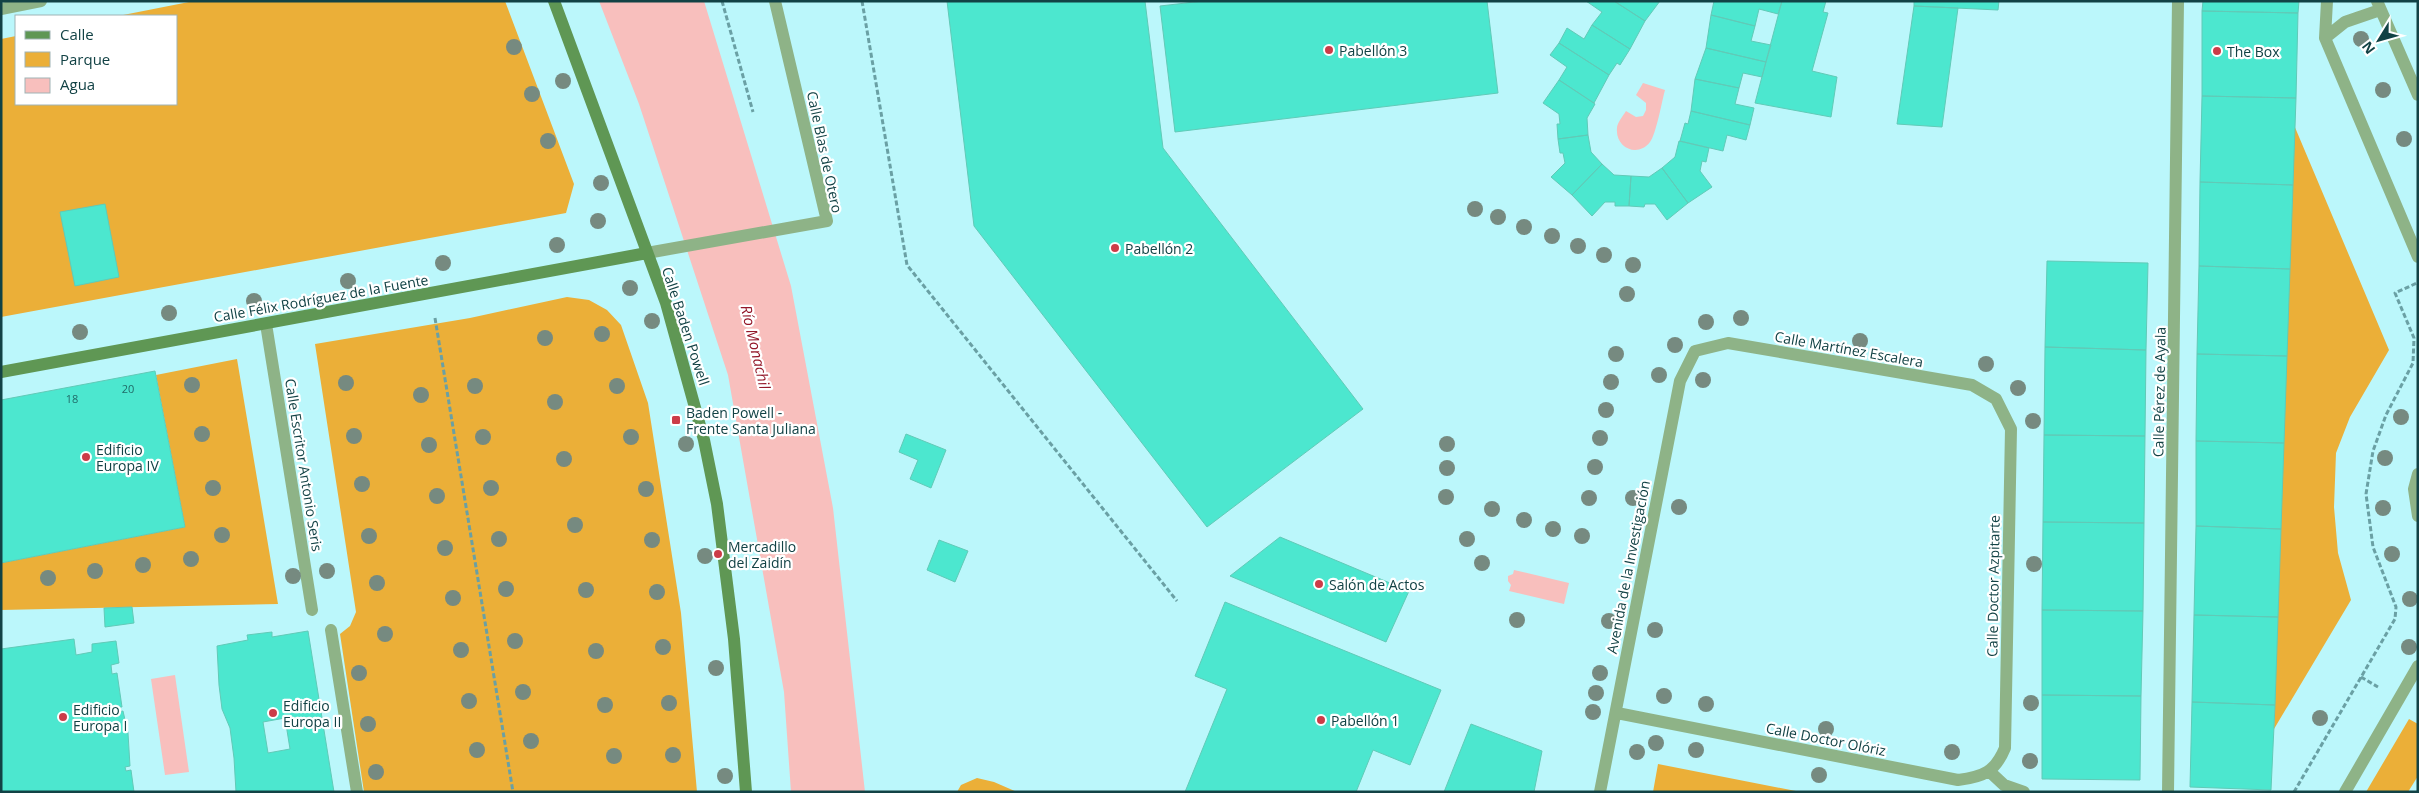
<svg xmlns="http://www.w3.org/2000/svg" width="2419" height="793" font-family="'Open Sans',sans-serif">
<rect width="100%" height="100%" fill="#bbf7fb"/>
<path fill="#ebaf38" d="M194,1H505L574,184L566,213L1,317V39L16,36V104H176V16H118Z
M2294,125L2389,350L2350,417L2336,453L2334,507L2338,553L2351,600L2274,729Z
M567,297L589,300L607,310L621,325L648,403L681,613L697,792H364L340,634L350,626L356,612L315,344L470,318Z
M237,359L278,604L1,610V563L185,527L156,375Z
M2409,719L2418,724V776L2408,792H2366Z
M1658,764L1801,792H1653Z
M977,778L994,782L1017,792H957L961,785Z"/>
<path fill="#f8bfbd" d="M599,1H704L791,286L833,508L865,792H791L784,692L728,375L639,104Z
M1643,83L1665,90C1662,101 1656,135 1650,142C1638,158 1615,148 1617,128C1617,123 1623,116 1626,111L1636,117L1643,116L1646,110V103L1636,95Z
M1514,570L1569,583L1564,604L1509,591L1511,585L1508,581V576L1513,574Z
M175,675L189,772L165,775L151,679Z"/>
<path fill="#4ce7cf" stroke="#61cab7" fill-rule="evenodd" d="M947,1H1145L1163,148L1363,409L1207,527L974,226Z
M1203,1H1487L1498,93L1175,132L1160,6Z
M1586,1H1614L1645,21L1630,49L1592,25L1602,12Z
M1614,1H1660L1645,21Z
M1714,1H1782L1778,14L1759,9L1755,26L1711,15Z
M1782,1H1826L1823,12L1828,13L1812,71L1837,77L1831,117L1755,103Z
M1914,1H1999L1998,10L1914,6Z
M2203,1H2299L2298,13L2202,11Z
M1914,6L1958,8L1942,127L1897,124Z
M2202,11L2298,13L2296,98L2202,96Z
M1711,15L1755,26L1751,41L1771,45L1766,62L1706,48Z
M1592,25L1630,49L1620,65L1617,63L1609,75L1559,43L1567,28L1584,39Z
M1559,43L1609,75L1594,103L1559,80L1567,67L1550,55Z
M1706,48L1766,62L1762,77L1743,73L1739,88L1695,79Z
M1695,79L1739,88L1735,104L1754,108L1750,125L1691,111Z
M1559,80L1595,104L1587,118L1588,135L1558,139L1557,124H1560L1559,114L1543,103Z
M2202,96L2296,98L2293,185L2200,182Z
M1691,111L1750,125L1746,140L1727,135L1723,151L1680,141L1685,123L1688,124Z
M1588,135L1591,152L1602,164L1572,195L1551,177L1565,163L1563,153H1560L1558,139Z
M1679,141L1709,148L1706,162L1702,161L1700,171L1712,187L1688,203L1662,168L1675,157Z
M1602,164L1614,175L1631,176L1629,206H1615V202H1605L1592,216L1572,195Z
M1662,168L1688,203L1667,220L1655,204H1645L1644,207L1629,206L1631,176L1649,177Z
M2200,182L2293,185L2290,269L2199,266Z
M105,204L119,277L75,286L60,212Z
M2047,261L2148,263L2146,350L2045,347Z
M2199,266L2290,269L2287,356L2197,354Z
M2045,347L2146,350L2145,436L2044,435Z
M2197,354L2287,356L2284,443L2196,441Z
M155,371L185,527L1,563V400Z
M906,434L946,450L931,488L910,479L918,460L899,452Z
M2044,435L2145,436L2144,523L2043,522Z
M2196,441L2284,443L2281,529L2196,526Z
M2043,522L2144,523L2143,611L2042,610Z
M2196,526L2281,529L2278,617L2194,615Z
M1280,537L1409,591L1386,642L1230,576Z
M939,540L968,551L955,582L927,570Z
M1225,602L1441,690L1410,765L1373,750L1356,792H1185L1227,689L1195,676Z
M132,607L134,623L105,627L104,608Z
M2042,610L2143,611L2141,696L2042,695Z
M2194,615L2278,617L2275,705L2192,702Z
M308,631L334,792H236L234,758L230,728L222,709L219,685L217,646L248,640L247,635L272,632V637ZM285,718L290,749L268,753L263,722Z
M74,639L76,655L92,652V644L116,641L119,663L111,665L112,674L117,673L122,707H117L118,712L123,711L128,733L130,766L125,767L126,771L131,770L134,792H1V649Z
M2042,695L2141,696L2140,780L2042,779Z
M2192,702L2275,705L2271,790L2190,787Z
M1471,724L1542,751L1534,792H1444Z"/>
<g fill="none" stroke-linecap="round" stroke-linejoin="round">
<path stroke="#6aa0a4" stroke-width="3" stroke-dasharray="5 2.5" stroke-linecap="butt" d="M722,1L753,112
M862,1L907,265L1177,601
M435,318L513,792
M2361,677L2378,687
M2294,792L2395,619L2396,607L2373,547L2366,494L2373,451L2386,415L2413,363L2414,338L2395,293L2417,283"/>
<path stroke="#8eb387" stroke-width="12" d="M2327,1L2325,38L2418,257
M2377,1L2418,95
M1,9L41,1
M2325,38L2345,22L2380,10
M647,253L827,221L775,1
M266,324L312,610
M2418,474L2414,489L2418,516
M331,630L357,792
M1989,771L2004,785L2024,792
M1600,792L1680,381L1695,351L1728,343L1972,385L1996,399L2011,429L2005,748C1995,772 1983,777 1958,780L1617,713
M2168,792L2178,1
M2345,792L2418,666"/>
<path stroke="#5f9754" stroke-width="12" d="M554,1L666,303L704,440L717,504L734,639L746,792
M1,372L647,253"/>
</g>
<g fill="#768a80">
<circle cx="2361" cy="39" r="8"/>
<circle cx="514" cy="47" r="8"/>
<circle cx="563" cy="81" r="8"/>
<circle cx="2383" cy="90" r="8"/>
<circle cx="532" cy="94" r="8"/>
<circle cx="2404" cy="139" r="8"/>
<circle cx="548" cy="141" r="8"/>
<circle cx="601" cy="183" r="8"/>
<circle cx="1475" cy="209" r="8"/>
<circle cx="1498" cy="217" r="8"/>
<circle cx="598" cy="221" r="8"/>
<circle cx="1524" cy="227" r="8"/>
<circle cx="1552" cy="236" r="8"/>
<circle cx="557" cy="245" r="8"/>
<circle cx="1578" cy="246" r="8"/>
<circle cx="1604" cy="255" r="8"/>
<circle cx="443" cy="263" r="8"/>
<circle cx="1633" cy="265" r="8"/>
<circle cx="348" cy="281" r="8"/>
<circle cx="630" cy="288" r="8"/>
<circle cx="1627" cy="294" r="8"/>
<circle cx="254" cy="301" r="8"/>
<circle cx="169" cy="313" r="8"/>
<circle cx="1741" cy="318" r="8"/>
<circle cx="652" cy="321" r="8"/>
<circle cx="1706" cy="322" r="8"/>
<circle cx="80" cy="332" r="8"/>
<circle cx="602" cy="334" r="8"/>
<circle cx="545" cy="338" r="8"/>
<circle cx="1860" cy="341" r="8"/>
<circle cx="1675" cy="345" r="8"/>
<circle cx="1616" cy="354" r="8"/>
<circle cx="1986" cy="364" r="8"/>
<circle cx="1659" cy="375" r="8"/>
<circle cx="1703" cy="380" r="8"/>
<circle cx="1611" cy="382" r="8"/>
<circle cx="346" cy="383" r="8"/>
<circle cx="192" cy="385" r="8"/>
<circle cx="475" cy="386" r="8"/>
<circle cx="617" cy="386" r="8"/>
<circle cx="2018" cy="388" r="8"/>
<circle cx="421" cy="395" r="8"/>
<circle cx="555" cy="402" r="8"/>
<circle cx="1606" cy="410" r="8"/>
<circle cx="2401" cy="417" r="8"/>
<circle cx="2033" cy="421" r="8"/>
<circle cx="202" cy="434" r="8"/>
<circle cx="354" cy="436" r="8"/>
<circle cx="483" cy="437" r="8"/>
<circle cx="631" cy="437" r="8"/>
<circle cx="1600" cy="438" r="8"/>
<circle cx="686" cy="444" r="8"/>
<circle cx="1447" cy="444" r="8"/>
<circle cx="429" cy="445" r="8"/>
<circle cx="2385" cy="458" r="8"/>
<circle cx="564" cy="459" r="8"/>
<circle cx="1595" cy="467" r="8"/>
<circle cx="1447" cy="468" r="8"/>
<circle cx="362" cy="484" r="8"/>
<circle cx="213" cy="488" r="8"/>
<circle cx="491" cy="488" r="8"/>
<circle cx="646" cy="489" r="8"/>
<circle cx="437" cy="496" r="8"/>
<circle cx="1446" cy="497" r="8"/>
<circle cx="1589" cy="498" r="8"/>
<circle cx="1633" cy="498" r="8"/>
<circle cx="1679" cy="507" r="8"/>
<circle cx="2383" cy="508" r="8"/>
<circle cx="1492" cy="509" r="8"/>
<circle cx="1524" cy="520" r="8"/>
<circle cx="575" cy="525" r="8"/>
<circle cx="1553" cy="529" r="8"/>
<circle cx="222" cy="535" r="8"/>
<circle cx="369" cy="536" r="8"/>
<circle cx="1582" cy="536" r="8"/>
<circle cx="499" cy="539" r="8"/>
<circle cx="1467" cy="539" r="8"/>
<circle cx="652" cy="540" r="8"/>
<circle cx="445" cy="548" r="8"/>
<circle cx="2392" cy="554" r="8"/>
<circle cx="705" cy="556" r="8"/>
<circle cx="191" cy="559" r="8"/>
<circle cx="1482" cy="563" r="8"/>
<circle cx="2034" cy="564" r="8"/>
<circle cx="143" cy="565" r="8"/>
<circle cx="95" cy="571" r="8"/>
<circle cx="327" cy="571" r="8"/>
<circle cx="293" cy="576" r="8"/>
<circle cx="48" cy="578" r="8"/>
<circle cx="377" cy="583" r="8"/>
<circle cx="506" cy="589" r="8"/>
<circle cx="586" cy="590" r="8"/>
<circle cx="657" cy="592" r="8"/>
<circle cx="453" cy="598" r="8"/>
<circle cx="2410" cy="599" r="8"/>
<circle cx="1517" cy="620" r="8"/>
<circle cx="1609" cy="621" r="8"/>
<circle cx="1655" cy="630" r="8"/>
<circle cx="385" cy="634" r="8"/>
<circle cx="515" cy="641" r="8"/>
<circle cx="663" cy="647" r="8"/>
<circle cx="2409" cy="647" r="8"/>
<circle cx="461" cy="650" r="8"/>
<circle cx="596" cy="651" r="8"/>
<circle cx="716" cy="668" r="8"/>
<circle cx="359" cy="673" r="8"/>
<circle cx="1600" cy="673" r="8"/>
<circle cx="523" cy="692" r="8"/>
<circle cx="1596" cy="693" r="8"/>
<circle cx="1664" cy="696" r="8"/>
<circle cx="469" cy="701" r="8"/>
<circle cx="669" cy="703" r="8"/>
<circle cx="2031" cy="703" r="8"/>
<circle cx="1706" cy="704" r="8"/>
<circle cx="605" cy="705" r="8"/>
<circle cx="1593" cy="712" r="8"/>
<circle cx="2320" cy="718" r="8"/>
<circle cx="368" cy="724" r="8"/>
<circle cx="1826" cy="729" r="8"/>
<circle cx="531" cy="741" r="8"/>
<circle cx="1656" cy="743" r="8"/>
<circle cx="477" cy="750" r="8"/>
<circle cx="1696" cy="750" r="8"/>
<circle cx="1637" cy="752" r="8"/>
<circle cx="1952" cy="752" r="8"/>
<circle cx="673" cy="755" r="8"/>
<circle cx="614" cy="756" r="8"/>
<circle cx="2030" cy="761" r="8"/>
<circle cx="376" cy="772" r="8"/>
<circle cx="1819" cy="775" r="8"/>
<circle cx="725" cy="776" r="8"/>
</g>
<g fill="#cc3c48" stroke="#fff" stroke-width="2">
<circle cx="1329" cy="50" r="5"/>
<circle cx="2217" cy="51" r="5"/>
<circle cx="1115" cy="248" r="5"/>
<rect x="671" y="415" width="10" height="10" rx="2.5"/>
<circle cx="86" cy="457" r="5"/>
<circle cx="718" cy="554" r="5"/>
<circle cx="1319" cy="584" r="5"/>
<circle cx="273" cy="713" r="5"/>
<circle cx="63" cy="717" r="5"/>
<circle cx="1321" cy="720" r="5"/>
</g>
<g text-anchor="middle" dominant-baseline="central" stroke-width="4.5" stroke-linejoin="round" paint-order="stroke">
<g font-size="11" fill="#206b68">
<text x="128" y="388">20</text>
<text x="72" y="398">18</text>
</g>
<g font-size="14" fill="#124245" stroke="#fff" text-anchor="start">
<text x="1339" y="50">Pabellón 3</text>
<text x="2227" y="51">The Box</text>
<text x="1125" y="248">Pabellón 2</text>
<text x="686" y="412">Baden Powell -<tspan x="686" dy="16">Frente Santa Juliana</tspan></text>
<text x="96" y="449">Edificio<tspan x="96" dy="16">Europa IV</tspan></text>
<text x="728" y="546">Mercadillo<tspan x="728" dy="16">del Zaidín</tspan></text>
<text x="1329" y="584">Salón de Actos</text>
<text x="283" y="705">Edificio<tspan x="283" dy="16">Europa II</tspan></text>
<text x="73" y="709">Edificio<tspan x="73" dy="16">Europa I</tspan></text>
<text x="1331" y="720">Pabellón 1</text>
</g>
<g font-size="14" fill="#124245" stroke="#fff">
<text transform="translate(825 152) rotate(78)">Calle Blas de Otero</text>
<text transform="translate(321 298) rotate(-10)">Calle Félix Rodríguez de la Fuente</text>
<text transform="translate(686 326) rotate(72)">Calle Baden Powell</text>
<text transform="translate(1849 349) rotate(10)">Calle Martínez Escalera</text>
<text transform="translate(2159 392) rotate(-89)">Calle Pérez de Ayala</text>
<text transform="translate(304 465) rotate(81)">Calle Escritor Antonio Seris</text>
<text transform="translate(1628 567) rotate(-79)">Avenida de la Investigación</text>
<text transform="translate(1993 586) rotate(-89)">Calle Doctor Azpitarte</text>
<text transform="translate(1826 739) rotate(11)">Calle Doctor Olóriz</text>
</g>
<g font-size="15" font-style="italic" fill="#931729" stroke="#fff">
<text transform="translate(756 347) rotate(77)">Río Monachil</text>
</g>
</g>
<rect width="2419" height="793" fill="none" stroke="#124245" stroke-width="5"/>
<rect x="15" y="15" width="162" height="90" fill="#ffffff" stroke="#a0b3b5"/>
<rect x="25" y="31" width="25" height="8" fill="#5f9754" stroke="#a0b3b5"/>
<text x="60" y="40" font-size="15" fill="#124245">Calle</text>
<rect x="25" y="52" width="25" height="15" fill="#ebaf38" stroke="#a0b3b5"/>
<text x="60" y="65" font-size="15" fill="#124245">Parque</text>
<rect x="25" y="78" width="25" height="15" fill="#f8bfbd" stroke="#a0b3b5"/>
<text x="60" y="90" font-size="15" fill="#124245">Agua</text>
<g transform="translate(2379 40) rotate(233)" stroke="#ffffff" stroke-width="4" paint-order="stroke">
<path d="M0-4L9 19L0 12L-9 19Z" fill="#124245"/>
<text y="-8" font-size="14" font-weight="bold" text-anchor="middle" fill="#124245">N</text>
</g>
</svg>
